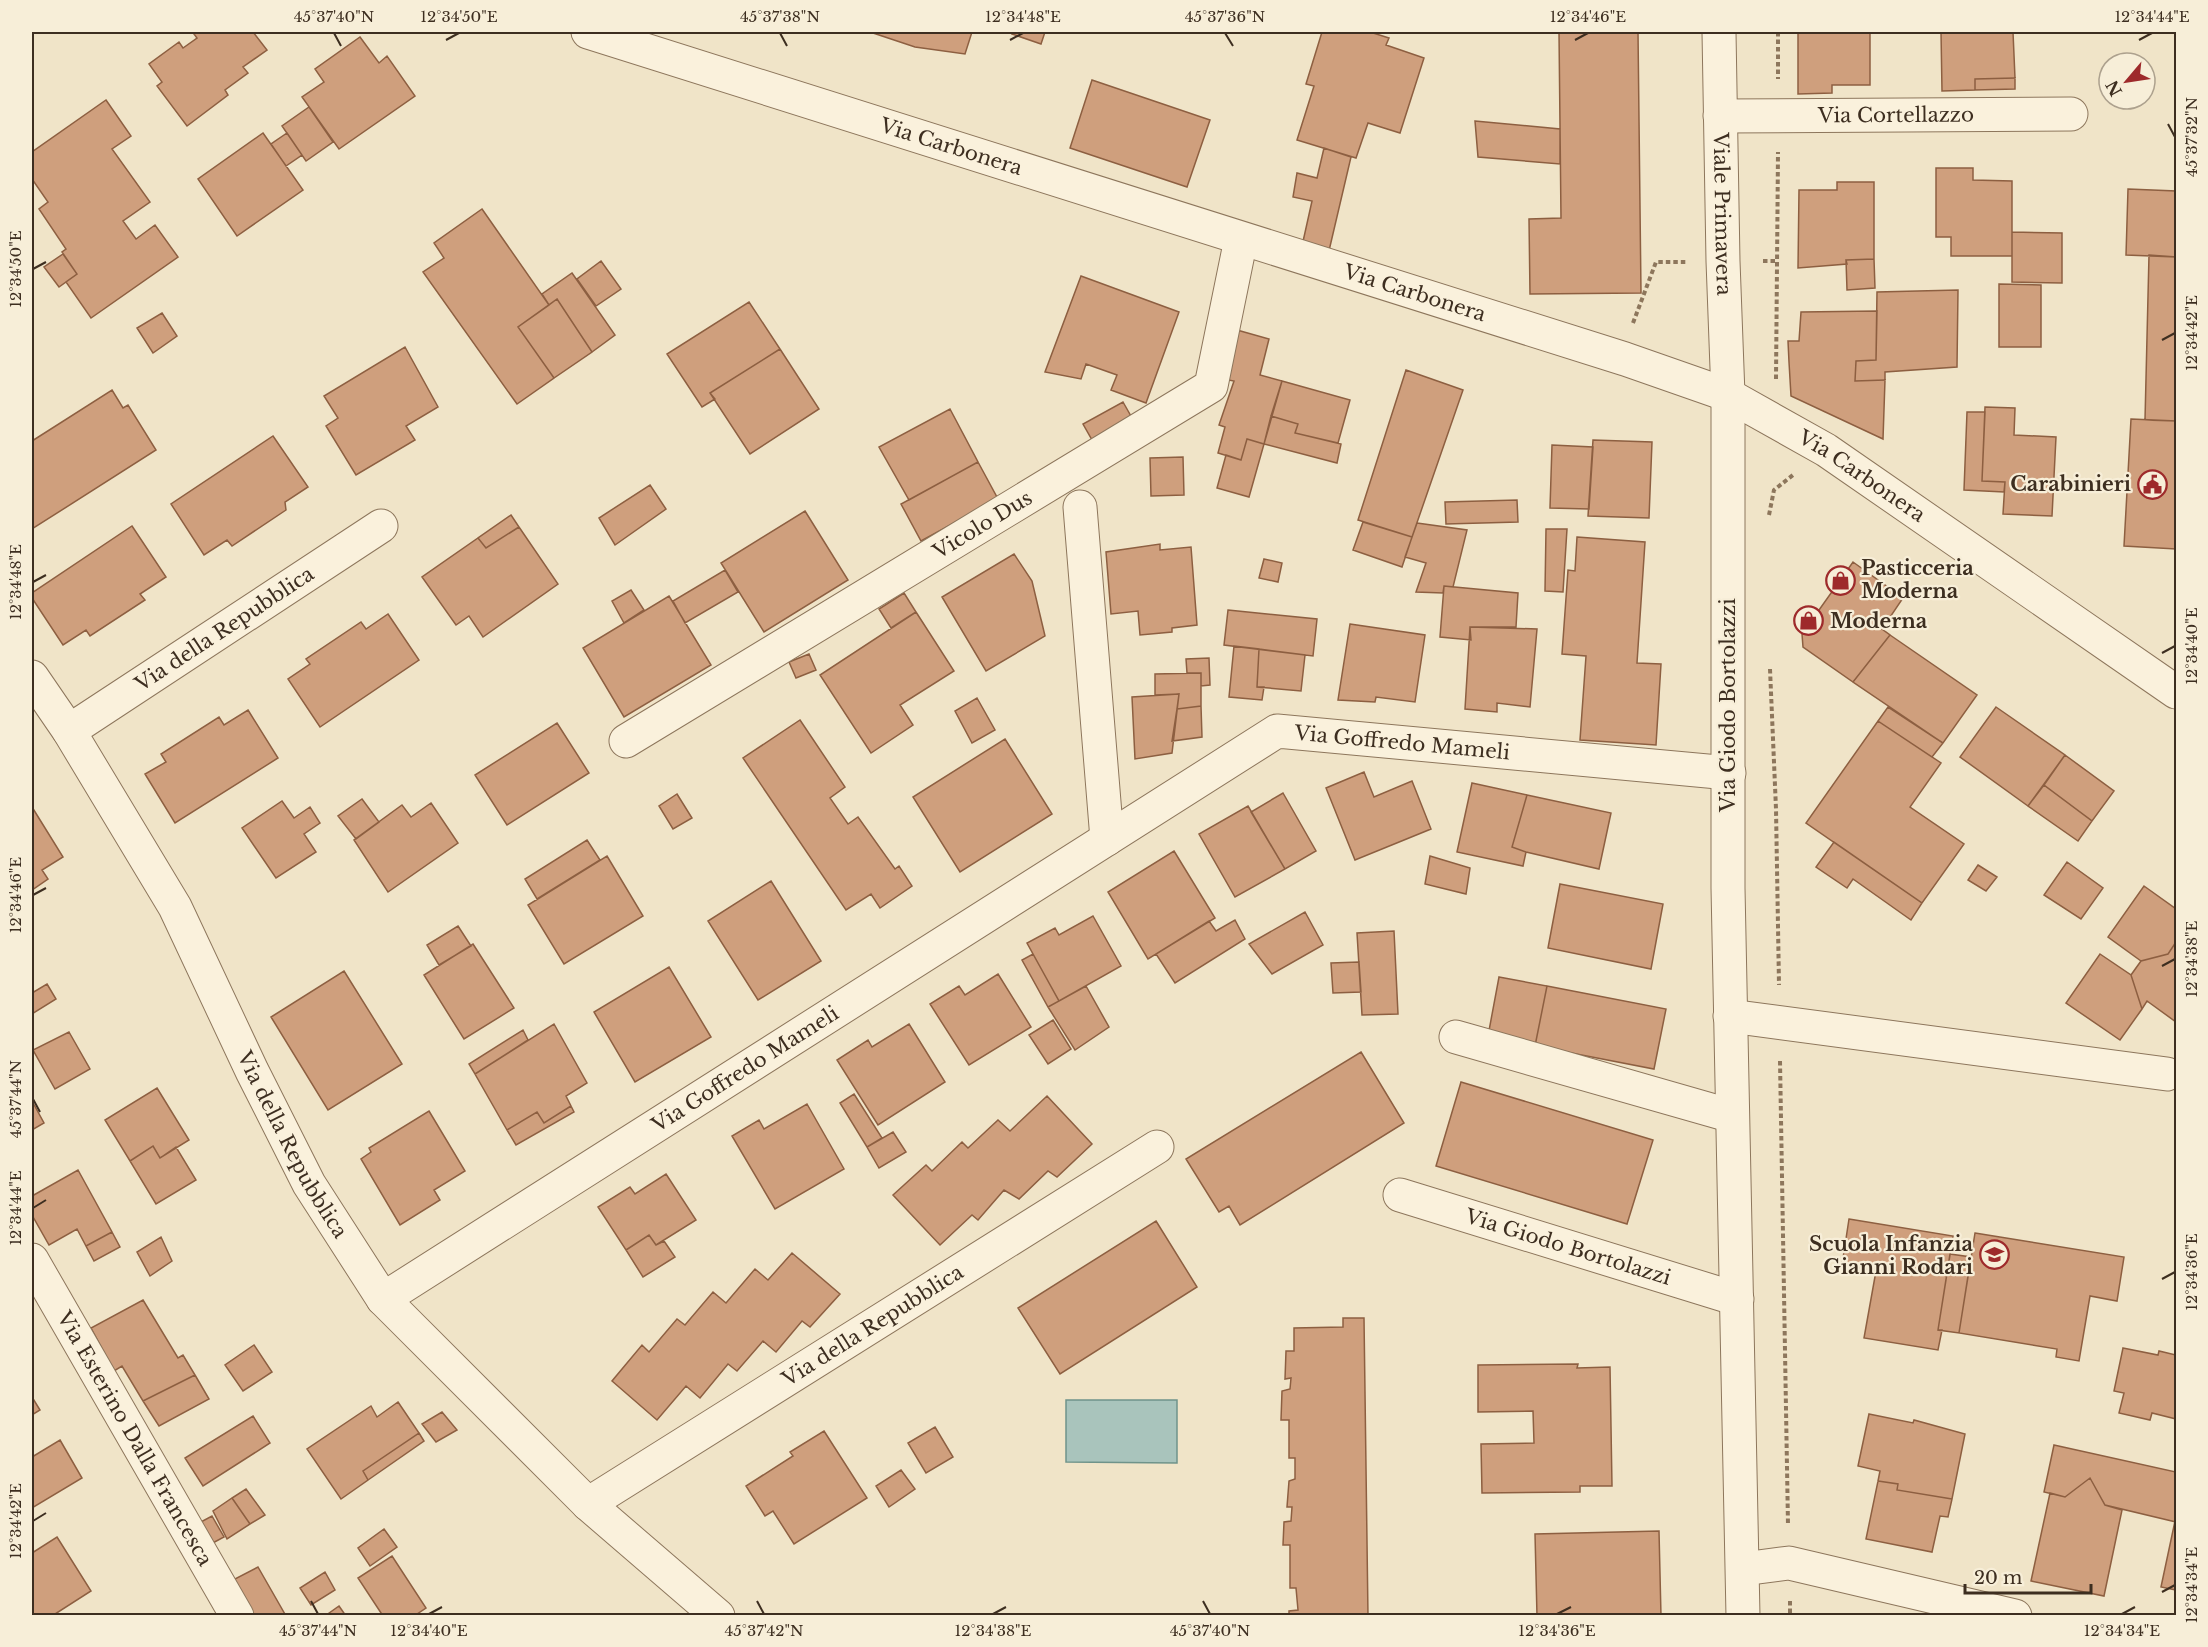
<svg xmlns="http://www.w3.org/2000/svg" width="2208" height="1647" font-family="'Libre Baskerville',serif">
<rect width="100%" height="100%" fill="#f0e4c8"/>
<path fill="#a9c4bc" stroke="#6f938a" stroke-width="1.5" d="M1066,1400H1177V1463L1066,1462Z"/>
<path fill="#cf9f7d" stroke="#8d5f41" stroke-width="1.5" d="M198,32H253L267,50L243,67L248,73L225,90L228,95L187,126L157,86L162,82L149,64L179,42L183,48L197,38L194,34Z
M870,32H972L965,54L915,47Z
M1013,32H1045L1041,44L1012,34Z
M1322,32H1370L1389,38L1386,45L1424,58L1400,133L1368,123L1356,158L1297,140L1314,86L1306,84Z
M1559,32H1638L1641,293L1530,294L1529,219L1561,218Z
M1798,32H1870V85H1832V93L1798,94Z
M1941,32H2013L2015,78L1975,79V90L1942,91Z
M360,37L379,63L387,56L415,96L339,149L302,97L324,82L315,69Z
M2015,78V89L1975,90V79Z
M1092,80L1210,120L1187,187L1070,148Z
M106,100L131,136L112,149L150,202L123,221L136,239L155,225L178,257L91,318L66,282L77,274L62,252L66,249L39,209L48,202L32,179V152Z
M309,107L333,142L306,161L282,126Z
M1475,121L1560,129V164L1478,157Z
M263,133L303,190L237,236L198,179Z
M287,133L302,155L286,166L271,144Z
M1324,148L1351,157L1328,255L1302,246L1312,201L1293,197L1297,173L1317,178Z
M1936,168H1973V180L2012,181V256H1951V237H1936Z
M1837,182H1874V259L1846,260L1847,264L1798,268L1799,190H1837Z
M2128,189L2176,191V257L2126,255Z
M482,209L549,305L518,327L554,378L517,404L423,272L444,258L434,243Z
M2012,232L2062,233V283L2012,282Z
M63,254L77,274L59,287L44,267Z
M2149,255L2176,257V421L2145,420Z
M1874,259L1875,288L1847,290L1846,260Z
M601,261L621,289L596,306L577,279Z
M572,273L615,335L592,352L557,299L549,305L542,294Z
M1081,276L1179,312L1146,403L1111,390L1117,375L1086,364L1081,379L1045,372Z
M1999,284L2041,285V347H1999Z
M1958,290L1957,367L1885,372V380L1855,381L1856,361L1876,360L1877,292Z
M557,299L592,352L554,378L518,327Z
M749,302L780,349L710,393L715,399L702,407L667,354Z
M1877,311L1876,360L1856,361L1855,381L1885,380L1883,439L1791,396L1789,362L1788,341H1799L1801,312Z
M162,313L177,336L153,353L137,328Z
M1237,330L1269,339L1260,375L1282,381L1264,444L1247,439L1241,460L1218,453L1225,427L1219,425L1234,381L1223,379Z
M405,347L438,407L406,426L415,440L356,475L326,426L338,418L324,396Z
M780,349L819,409L750,454L710,393Z
M1406,370L1463,390L1412,537L1358,520Z
M1282,381L1350,400L1338,443L1295,433L1298,424L1271,416Z
M112,390L123,408L128,405L156,450L32,529V441Z
M1123,402L1136,425L1096,447L1083,424Z
M1985,407L2015,408L2014,435L2056,437L2052,516L2003,514L2005,482L1982,481Z
M950,409L978,462L909,500L879,447Z
M1967,412H1985L1982,481L2005,482L2004,492L1964,490Z
M1271,416L1298,424L1295,433L1341,444L1337,463L1264,444Z
M2131,419L2176,421V549L2124,546Z
M273,436L308,487L285,502L286,510L232,546L227,540L204,555L171,504Z
M1247,439L1264,444L1249,497L1217,488L1226,455L1241,460Z
M1593,440L1652,442L1649,518L1588,516Z
M1552,445L1593,447L1589,509L1550,508Z
M1183,457L1184,495L1151,496L1150,458Z
M978,462L998,499L921,541L901,504Z
M650,485L666,509L615,545L599,518Z
M1517,500L1518,522L1446,524L1445,502Z
M805,511L848,580L764,632L721,563Z
M511,515L519,527L486,548L478,538Z
M1363,522L1412,537L1402,567L1353,550Z
M1417,523L1467,530L1453,587L1444,586L1443,593L1416,592L1426,563L1405,557Z
M132,526L166,577L140,594L145,600L90,636L86,630L63,645L32,598V593Z
M519,527L558,584L483,637L469,616L456,625L422,577L478,538L486,548Z
M1546,529H1567L1563,592L1545,591Z
M1577,537L1645,542L1637,663L1661,664L1656,745L1580,740L1586,656L1562,654L1568,570L1575,571Z
M1160,544V550L1191,547L1197,625L1172,628V632L1140,635L1138,611L1111,614L1106,552Z
M1014,554L1032,581L1045,636L986,671L942,597Z
M1264,559L1282,563L1278,582L1259,578Z
M1853,562L1903,598L1882,629L1890,635L1853,682L1803,647L1802,634Z
M725,570L738,592L685,623L673,601Z
M1444,586L1518,593L1516,627H1470L1471,640L1440,637Z
M631,590L644,610L624,623L612,601Z
M904,593L916,612L891,628L879,609Z
M669,596L711,665L624,717L583,648Z
M1228,610L1317,619L1313,656L1224,645Z
M916,612L954,671L900,705L913,725L871,753L820,675Z
M388,614L419,660L320,727L288,679L310,664L306,659L361,622L366,629Z
M1350,624L1425,635L1415,702L1376,697L1375,702L1338,700Z
M1470,627L1537,629L1530,707L1497,703V712L1465,709Z
M1890,635L1977,695L1943,743L1853,682Z
M1234,646L1259,649L1257,687H1264L1262,700L1229,697Z
M1259,649L1305,655L1301,691L1257,687Z
M809,654L816,670L796,678L789,662Z
M1209,658L1210,685L1201,686V673H1187L1186,659Z
M1201,673V706L1177,709L1179,694L1155,695V674Z
M1179,694L1172,753L1135,759L1132,697Z
M977,698L995,730L972,743L955,711Z
M1201,706L1202,737L1172,741L1177,709Z
M1888,707L1943,743L1932,757L1878,721Z
M1996,707L2065,755L2028,806L1960,757Z
M248,710L278,758L175,823L145,774L166,762L161,754L219,717L224,725Z
M800,720L845,787L830,798L848,824L858,817L895,869L899,866L912,886L880,908L871,894L846,910L743,758Z
M1878,721L1941,763L1910,807L1964,844L1922,903L1806,823Z
M557,723L589,773L507,825L475,775Z
M1005,739L1052,814L960,872L913,797Z
M2065,755L2114,791L2092,821L2044,785Z
M1364,772L1374,797L1412,781L1431,829L1355,860L1326,788Z
M1472,783L1527,795L1512,847L1526,852L1523,866L1457,852Z
M2044,785L2092,821L2078,841L2028,806Z
M1283,793L1316,851L1285,869L1251,812Z
M677,794L692,818L673,829L659,806Z
M1527,795L1611,813L1599,869L1526,852L1512,847Z
M362,799L379,822L356,839L338,816Z
M282,801L294,818L310,807L320,823L304,834L316,852L276,878L242,828Z
M431,803L458,843L388,892L354,840L402,805L411,817Z
M1248,806L1285,869L1235,897L1199,834Z
M32,807L63,857L42,870L48,879L32,890Z
M587,840L600,860L537,899L525,879Z
M1834,842L1922,903L1911,920L1853,879L1847,888L1816,867Z
M1174,851L1215,918L1148,959L1108,892Z
M607,856L643,916L564,964L528,905Z
M1430,856L1470,868L1466,894L1425,884Z
M2067,862L2103,888L2081,919L2044,895Z
M1978,865L1997,877L1986,891L1968,880Z
M771,881L821,961L758,1000L708,921Z
M1560,884L1663,904L1651,969L1548,948Z
M2144,886L2176,909V942L2168,954L2141,961L2108,937Z
M1305,912L1323,945L1272,974L1249,944Z
M1093,916L1121,966L1059,1001L1027,943L1055,928L1059,935Z
M1235,920L1245,939L1175,983L1156,954L1209,921L1216,931Z
M458,926L471,946L439,965L427,945Z
M1394,931L1398,1014L1362,1015L1357,933Z
M2176,942V1022L2147,1001L2142,1009L2131,975L2141,961L2168,954Z
M473,944L514,1008L464,1039L424,975Z
M1033,954L1059,1001L1048,1007L1022,960Z
M2100,954L2131,975L2142,1009L2120,1040L2066,1003Z
M1359,962L1361,992L1333,993L1331,963Z
M669,967L711,1037L635,1082L594,1012Z
M344,971L402,1064L328,1110L271,1017Z
M998,974L1031,1027L969,1065L930,1004L959,986L965,995Z
M1499,977L1547,986L1535,1046L1488,1036Z
M47,984L56,999L32,1014V993Z
M1086,986L1109,1027L1075,1050L1048,1007Z
M1547,986L1666,1009L1654,1069L1535,1046Z
M1053,1020L1071,1049L1048,1064L1029,1035Z
M554,1024L587,1083L566,1096L571,1106L544,1123L537,1112L507,1130L475,1074Z
M909,1024L945,1082L878,1125L837,1060L868,1040L872,1047Z
M523,1030L528,1040L475,1074L469,1064Z
M69,1032L90,1069L55,1089L33,1050Z
M1361,1052L1404,1123L1240,1225L1229,1206L1219,1212L1186,1159Z
M1461,1082L1653,1140L1627,1224L1436,1166Z
M157,1088L189,1140L160,1158L153,1146L130,1161L105,1120Z
M854,1094L882,1138L867,1147L840,1103Z
M1047,1096L1092,1144L1057,1177L1048,1171L1019,1199L1004,1190L978,1220L972,1215L940,1245L893,1195L926,1165L932,1171L962,1142L968,1148L998,1120L1010,1131Z
M32,1101L44,1123L32,1130Z
M807,1104L844,1169L775,1209L732,1136L759,1120L764,1129Z
M571,1106L574,1112L516,1145L507,1130L537,1112L544,1123Z
M429,1111L465,1171L434,1190L440,1200L400,1225L361,1159L371,1152L369,1148Z
M893,1132L906,1152L879,1168L867,1147Z
M153,1146L160,1158L176,1147L196,1180L156,1204L130,1161Z
M78,1170L112,1232L86,1246L77,1229L49,1245L32,1215V1196Z
M666,1174L696,1220L656,1245L649,1235L626,1250L598,1207L630,1187L635,1194Z
M1849,1219L1953,1236L1938,1330H1942L1938,1350L1864,1338L1876,1271L1842,1265Z
M1156,1221L1197,1287L1060,1374L1018,1308Z
M112,1232L120,1247L94,1261L86,1246Z
M1975,1233L2124,1257L2117,1301L2090,1296L2079,1361L2056,1357L2057,1349L1959,1333Z
M649,1235L656,1245L664,1241L675,1257L643,1277L626,1250Z
M161,1237L172,1261L150,1276L137,1252Z
M792,1253L840,1294L810,1327L802,1321L776,1352L763,1341L737,1371L728,1364L700,1398L686,1386L657,1420L612,1381L642,1345L649,1352L677,1319L685,1325L713,1292L726,1303L755,1269L768,1280Z
M1950,1254L1971,1257L1959,1333L1938,1330Z
M143,1300L178,1358L183,1355L195,1375L143,1401L122,1366L114,1371L91,1328Z
M1343,1318H1364L1368,1616H1289V1611L1298,1610L1296,1588H1290V1545H1283L1284,1522L1291,1521L1292,1507H1287L1289,1481L1295,1479V1458H1289V1420H1281L1282,1391L1290,1389L1291,1378L1285,1379L1286,1351H1294V1328L1343,1327Z
M254,1345L272,1372L243,1391L225,1365Z
M2123,1348L2158,1355L2159,1351L2176,1355V1419L2152,1413L2150,1420L2119,1413L2124,1393L2114,1391Z
M1578,1364L1577,1368L1610,1367L1612,1486H1580V1492L1482,1493L1481,1444L1534,1443L1533,1411L1478,1412V1365Z
M195,1375L209,1399L159,1426L143,1401Z
M32,1397L40,1410L32,1415Z
M398,1402L419,1433L363,1471L368,1480L341,1499L307,1449L371,1406L377,1417Z
M442,1412L457,1430L436,1442L422,1424Z
M1869,1414L1913,1423L1914,1420L1965,1434L1952,1499L1897,1490L1898,1484L1878,1481L1880,1471L1858,1466Z
M253,1416L270,1443L203,1486L185,1458Z
M935,1427L953,1457L926,1473L908,1443Z
M824,1431L867,1498L794,1544L773,1511L765,1516L746,1486L793,1456L790,1452Z
M419,1433L424,1441L368,1480L363,1471Z
M60,1440L82,1478L32,1508V1457Z
M2054,1445L2176,1472V1522L2105,1505L2090,1478L2065,1497L2044,1492Z
M901,1470L915,1489L889,1507L876,1486Z
M2090,1478L2105,1505L2122,1510L2104,1596L2031,1581L2050,1493L2065,1497Z
M1878,1481L1898,1484L1897,1490L1952,1499L1948,1517L1940,1516L1932,1552L1866,1539Z
M246,1489L265,1515L250,1524L232,1498Z
M232,1498L250,1524L227,1539L213,1511Z
M212,1516L224,1537L211,1544L197,1524Z
M2175,1521L2176,1522V1590L2161,1587Z
M384,1529L397,1547L370,1566L358,1548Z
M1659,1531L1661,1616H1537L1535,1534Z
M57,1537L91,1591L52,1616H32V1553Z
M392,1556L426,1608L414,1616H383L358,1578Z
M258,1567L286,1616H252L231,1581Z
M325,1572L335,1590L311,1605L300,1588Z
M339,1606L346,1616H325Z"/>
<g fill="none" stroke-linecap="round" stroke-linejoin="round">
<defs>
<g id="minor">
<path id="s1" d="M588,32L1625,359L1728,395L1826,450L2176,692"/>
<path id="s2" d="M1720,116L2071,114"/>
<path d="M1080,507L1107,839"/>
<path id="s3" d="M32,677L69,731L175,907L252,1071L309,1184L383,1299L588,1504L718,1616"/>
<path id="s4" d="M69,731L381,526"/>
<path id="s5" d="M626,741L1211,386L1241,239"/>
<path d="M1730,1016L2167,1074"/>
<path d="M1456,1037L1732,1116"/>
<path id="s6" d="M1400,1195L1737,1299"/>
<path id="s7" d="M32,1260L237,1616"/>
<path id="s8" d="M383,1299L1277,731L1729,773"/>
<path id="s9" d="M588,1504L1157,1147"/>
<path d="M1743,1569L1789,1563L2015,1616"/>
</g>
<g id="tertiary">
<path id="s10" d="M1719,32L1723,261L1728,395V888L1743,1616"/>
</g>
</defs>
<use href="#minor" stroke="#8d765c" stroke-width="35"/>
<use href="#tertiary" stroke="#8d765c" stroke-width="35"/>
<path stroke="#8d765c" stroke-width="4" stroke-dasharray="4.5 3" stroke-linecap="butt" d="M1778,32V79
M1763,261H1777
M1633,323L1656,262H1686
M1776,379L1778,152
M1769,515L1774,490L1793,475
M1770,669L1776,809L1779,985
M1780,1061L1788,1525
M1790,1601V1616"/>
<use href="#minor" stroke="#faf1dc" stroke-width="33"/>
<use href="#tertiary" stroke="#faf1dc" stroke-width="33"/>
</g>
<path fill="none" stroke="#3d2e20" stroke-width="2" d="M334,33L341,46M780,33L787,46M1225,33L1233,46M446,40L459,33M1010,40L1023,33M1575,40L1588,33M2139,40L2152,33M2168,124L2175,137M33,269L46,262M2162,340L2175,333M33,582L46,575M2162,653L2175,646M33,895L46,888M2162,966L2175,959M33,1099L40,1112M33,1208L46,1200M2162,1279L2175,1272M33,1521L46,1513M2162,1592L2175,1585M311,1601L318,1614M757,1601L764,1614M1203,1601L1210,1614M429,1614L442,1607M993,1614L1006,1607M1557,1614L1571,1607M2122,1614L2135,1607"/>
<defs>
<symbol id="civic-ring" viewBox="-11 -11 22 22"><circle r="9.5" fill="#f7eed8" stroke="#9e2a2b" stroke-width="1.5"/><path d="M-.6-6.5H3V-4.5H.6V-3L4-1V1h2V6H-6V1h2V-1L-.6-3ZM-1.2 2.5V6h2.4V2.5Z" fill="#9e2a2b"/></symbol>
<symbol id="shop-ring" viewBox="-11 -11 22 22"><circle r="9.5" fill="#f7eed8" stroke="#9e2a2b" stroke-width="1.5"/><path d="M-5-2.5h2.3a2.7 3.5 0 0 1 5.4 0H5L5.5 6h-11ZM-1.5-2.5h3a1.5 2.3 0 0 0-3 0Z" fill="#9e2a2b"/></symbol>
<symbol id="school-ring" viewBox="-11 -11 22 22"><circle r="9.5" fill="#f7eed8" stroke="#9e2a2b" stroke-width="1.5"/><path d="M0-5L7-2L0 1L-7-2ZM-4 1L0 2.5L4 1V4Q0 6-4 4Z" fill="#9e2a2b"/></symbol>
</defs>
<g fill-rule="evenodd">
<use href="#civic-ring" x="2136" y="468" width="33" height="33"/>
<use href="#shop-ring" x="1824" y="564" width="33" height="33"/>
<use href="#shop-ring" x="1792" y="604" width="33" height="33"/>
<use href="#school-ring" x="1978" y="1238" width="33" height="33"/>
</g>
<g text-anchor="middle" dominant-baseline="central" stroke-width="4.5" stroke-linejoin="round" paint-order="stroke">
<g font-size="20" fill="#3d2e20" stroke="#f7eed8">
<text stroke="none"><textPath href="#s2" startOffset="176">Via Cortellazzo</textPath></text>
<text stroke="none"><textPath href="#s1" startOffset="381">Via Carbonera</textPath></text>
<text stroke="none"><textPath href="#s10" startOffset="182">Viale Primavera</textPath></text>
<text stroke="none"><textPath href="#s1" startOffset="867">Via Carbonera</textPath></text>
<text stroke="none"><textPath href="#s1" startOffset="1353">Via Carbonera</textPath></text>
<text stroke="none"><textPath href="#s5" startOffset="417">Vicolo Dus</textPath></text>
<text stroke="none"><textPath href="#s4" startOffset="186">Via della Repubblica</textPath></text>
<text transform="translate(1728 705) rotate(-90)">Via Giodo Bortolazzi</text>
<text stroke="none"><textPath href="#s8" startOffset="1185">Via Goffredo Mameli</textPath></text>
<text stroke="none"><textPath href="#s8" startOffset="429">Via Goffredo Mameli</textPath></text>
<text stroke="none"><textPath href="#s3" startOffset="536">Via della Repubblica</textPath></text>
<text stroke="none"><textPath href="#s6" startOffset="176">Via Giodo Bortolazzi</textPath></text>
<text stroke="none"><textPath href="#s9" startOffset="336">Via della Repubblica</textPath></text>
<text stroke="none"><textPath href="#s7" startOffset="206">Via Esterino Dalla Francesca</textPath></text>
</g>
<g font-size="20" font-weight="bold" fill="#3d2e20" stroke="#f7eed8" text-anchor="end">
<text x="2131" y="484">Carabinieri</text>
<text x="1861" y="568" text-anchor="start">Pasticceria<tspan x="1861" dy="23">Moderna</tspan></text>
<text x="1830" y="621" text-anchor="start">Moderna</text>
<text x="1973" y="1244">Scuola Infanzia<tspan x="1973" dy="23">Gianni Rodari</tspan></text>
</g>
</g>
<rect width="2208" height="1647" fill="none" stroke="#f7eed8" stroke-width="66"/>
<g transform="translate(2127 81) rotate(241)"><circle r="28" fill="#f7eed8" stroke="#ada18e" stroke-width="1.5"/>
<path d="M0-4.5L10 22L0 15L-10 22Z" fill="#9e2a2b"/>
<text y="-9" font-size="16" font-weight="bold" text-anchor="middle" fill="#3d2e20">N</text>
</g>
<path d="M1965 1584v9h126v-9" fill="none" stroke="#3d2e20" stroke-width="3"/>
<text x="1974" y="1584" font-size="18" fill="#3d2e20" stroke="#f7eed8" stroke-width="4.5" paint-order="stroke">20 m</text>
<rect x="33" y="33" width="2142" height="1581" fill="none" stroke="#3d2e20" stroke-width="2"/>
<g font-size="15" text-anchor="middle" fill="#3d2e20">
<text x="334" y="22">45°37'40"N</text>
<text x="459" y="22">12°34'50"E</text>
<text x="780" y="22">45°37'38"N</text>
<text x="1023" y="22">12°34'48"E</text>
<text x="1225" y="22">45°37'36"N</text>
<text x="1588" y="22">12°34'46"E</text>
<text x="2152" y="22">12°34'44"E</text>
<text transform="translate(2192 137) rotate(-90)" y="5">45°37'32"N</text>
<text transform="translate(16 269) rotate(-90)" y="5">12°34'50"E</text>
<text transform="translate(2192 333) rotate(-90)" y="5">12°34'42"E</text>
<text transform="translate(16 582) rotate(-90)" y="5">12°34'48"E</text>
<text transform="translate(2192 646) rotate(-90)" y="5">12°34'40"E</text>
<text transform="translate(16 895) rotate(-90)" y="5">12°34'46"E</text>
<text transform="translate(2192 959) rotate(-90)" y="5">12°34'38"E</text>
<text transform="translate(16 1099) rotate(-90)" y="5">45°37'44"N</text>
<text transform="translate(16 1208) rotate(-90)" y="5">12°34'44"E</text>
<text transform="translate(2192 1272) rotate(-90)" y="5">12°34'36"E</text>
<text transform="translate(16 1521) rotate(-90)" y="5">12°34'42"E</text>
<text transform="translate(2192 1585) rotate(-90)" y="5">12°34'34"E</text>
<text x="318" y="1636">45°37'44"N</text>
<text x="429" y="1636">12°34'40"E</text>
<text x="764" y="1636">45°37'42"N</text>
<text x="993" y="1636">12°34'38"E</text>
<text x="1210" y="1636">45°37'40"N</text>
<text x="1557" y="1636">12°34'36"E</text>
<text x="2122" y="1636">12°34'34"E</text>
</g>
</svg>
